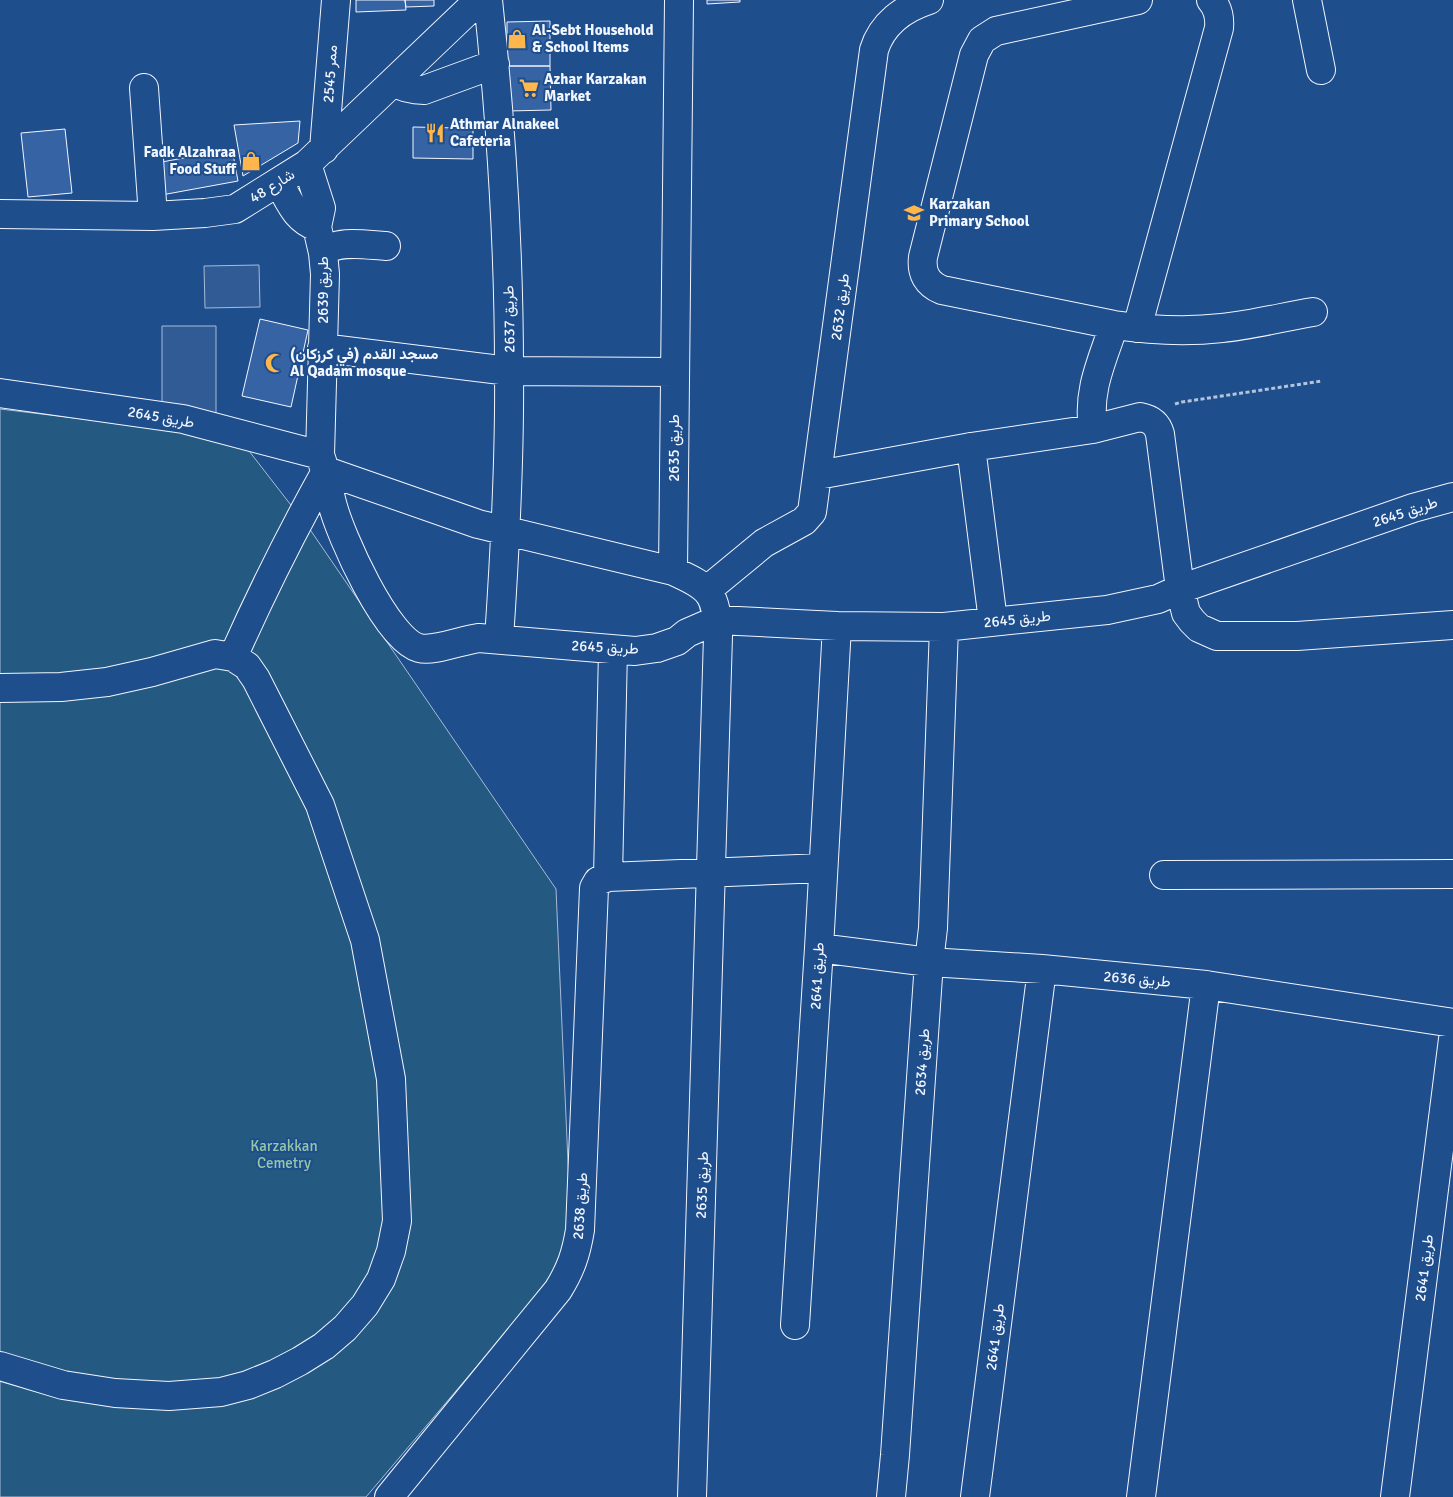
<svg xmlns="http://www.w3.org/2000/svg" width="1453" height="1497" font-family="Signika,Vazirmatn,sans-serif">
<rect width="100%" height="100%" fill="#1f4e8c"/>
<path fill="#245a82" stroke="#a8bbd7" d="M0,409L239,438L311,531L556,889L572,1254L366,1497H0Z"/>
<path fill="#305b95" stroke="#a8bbd7" d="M259,265L260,307L205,308L204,266Z
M162,326H216V420L162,421Z"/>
<path fill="#3563a3" stroke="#f2f6ff" d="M356,0H405L406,10L356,12Z
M405,0H434V6L406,7Z
M707,0H740V2L707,4Z
M550,21V66H507V22Z
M507,66H550L551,110L508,111Z
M300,121L298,143L243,176L234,125Z
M457,121L473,122V159L413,158V127L457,128Z
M65,129L72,193L28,197L21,133Z
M232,149L238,181L156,196L151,164Z
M260,319L308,330L291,407L242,396Z"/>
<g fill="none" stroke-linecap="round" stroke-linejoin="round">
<defs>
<path id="minor" d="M488,0C501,123 509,247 509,370C510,460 505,550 499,639
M1138,0L996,31L982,40L974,55L923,257C921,273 927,284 942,290L1114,325C1149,330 1186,332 1222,328C1252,325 1283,317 1313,312
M1307,0L1321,70
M393,82C403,88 412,90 424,90L495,64
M144,88L153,216
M324,149L336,0
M307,164L321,208L317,227L323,253L325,274L320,455C326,471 328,487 332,503C340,535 387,640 419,648C434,652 462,640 479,638L635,651L657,648L677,641L687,633L717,620L837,626L944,627L1107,610L1158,599L1180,589L1413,508L1453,497
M279,183C290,202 295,219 317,227
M0,214L153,216L205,213L235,209L307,164L479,0
M323,253C336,239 367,245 386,246
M1137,328L1219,28C1220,17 1218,8 1211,0
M322,348L509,371L674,372
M0,393L183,419L320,455
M1093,429C1087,391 1102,361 1114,325
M971,447L993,621
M326,471L478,524L673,571C712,588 716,594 718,636L692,1497
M818,475L971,447L1093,429L1140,417C1151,419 1157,423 1160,434L1180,589L1186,613L1192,621L1199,628L1217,636H1297L1453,625
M673,571L679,0
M707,590L764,543L804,521L812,512L874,50C882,24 904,8 929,0
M233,657C261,594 292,532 326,471
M0,688L61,687L107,682L152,672L215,654L233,657L247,666L256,679L320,805L365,940L391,1079L397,1221L391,1251L381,1279L365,1305L345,1328L324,1346L300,1361L275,1374L248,1385L221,1392L169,1396L115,1393L63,1385L0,1366
M1164,875L1453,874
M608,877L613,650
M819,948L929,962L1042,969L1206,985L1453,1023
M795,1325L819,948L837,626
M389,1497L558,1290C571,1269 576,1254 580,1230L594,888L598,881L608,877L822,868
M891,1497L895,1455L929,962L933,928L944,627
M975,1497L1042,969
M1141,1497L1206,985
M1395,1497L1453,1039"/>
</defs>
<use href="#minor" stroke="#f2f6ff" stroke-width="30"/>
<path stroke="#b3c4dc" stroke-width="3" stroke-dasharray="4 2.5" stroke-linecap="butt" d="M1175,404L1182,402L1322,381"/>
<use href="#minor" stroke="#1f4e8c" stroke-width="28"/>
</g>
<defs>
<symbol id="shop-bare" viewBox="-9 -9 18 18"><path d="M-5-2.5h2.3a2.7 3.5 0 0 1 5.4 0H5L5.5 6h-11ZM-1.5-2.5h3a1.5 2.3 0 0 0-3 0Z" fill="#ffb74d" stroke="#1f4e8c" stroke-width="2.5" paint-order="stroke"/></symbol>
<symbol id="supermarket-bare" viewBox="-9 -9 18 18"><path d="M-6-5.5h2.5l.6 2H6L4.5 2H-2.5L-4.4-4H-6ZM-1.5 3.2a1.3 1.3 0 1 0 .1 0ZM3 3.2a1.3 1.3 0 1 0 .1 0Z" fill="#ffb74d" stroke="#1f4e8c" stroke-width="2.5" paint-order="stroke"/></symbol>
<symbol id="restaurant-bare" viewBox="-9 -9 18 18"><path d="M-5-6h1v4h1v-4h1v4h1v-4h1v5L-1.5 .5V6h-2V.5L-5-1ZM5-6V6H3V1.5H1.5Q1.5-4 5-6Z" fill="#ffb74d" stroke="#1f4e8c" stroke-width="2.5" paint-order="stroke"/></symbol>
<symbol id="school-bare" viewBox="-9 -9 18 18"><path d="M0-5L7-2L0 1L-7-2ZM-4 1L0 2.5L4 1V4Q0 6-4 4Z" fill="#ffb74d" stroke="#1f4e8c" stroke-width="2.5" paint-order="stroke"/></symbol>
<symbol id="mosque-bare" viewBox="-9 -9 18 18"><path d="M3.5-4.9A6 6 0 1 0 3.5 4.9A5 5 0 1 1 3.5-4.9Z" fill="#ffb74d" stroke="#1f4e8c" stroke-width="2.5" paint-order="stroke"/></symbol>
</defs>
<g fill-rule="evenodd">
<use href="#shop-bare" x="503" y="25" width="28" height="28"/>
<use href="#supermarket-bare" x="515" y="74" width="28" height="28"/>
<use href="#restaurant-bare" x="421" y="119" width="28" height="28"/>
<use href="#shop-bare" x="237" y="147" width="28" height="28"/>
<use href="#school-bare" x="900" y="199" width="28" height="28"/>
<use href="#mosque-bare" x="261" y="349" width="28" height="28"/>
</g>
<g text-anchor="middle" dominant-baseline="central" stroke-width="4" stroke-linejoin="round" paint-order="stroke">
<g font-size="15" font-weight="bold" fill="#f2f6ff" stroke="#1f4e8c" text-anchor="start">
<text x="532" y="30">Al-Sebt Household<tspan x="532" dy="17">&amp; School Items</tspan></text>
<text x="544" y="79">Azhar Karzakan<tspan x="544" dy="17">Market</tspan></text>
<text x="450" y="124">Athmar Alnakeel<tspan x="450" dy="17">Cafeteria</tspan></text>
<text x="236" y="152" text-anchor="end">Fadk Alzahraa<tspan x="236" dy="17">Food Stuff</tspan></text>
<text x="929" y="204">Karzakan<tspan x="929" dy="17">Primary School</tspan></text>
<text x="290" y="354">مسجد القدم (في كرزكان)<tspan x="290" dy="17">Al Qadam mosque</tspan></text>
</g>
<g font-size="15" fill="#f2f6ff" stroke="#1f4e8c">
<text transform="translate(330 74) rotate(-86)">ممر 2545</text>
<text transform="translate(272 186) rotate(-32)">شارع 48</text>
<text transform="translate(323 290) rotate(-90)">طريق 2639</text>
<text transform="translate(840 307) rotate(-83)">طريق 2632</text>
<text transform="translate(509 319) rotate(-91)">طريق 2637</text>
<text transform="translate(161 417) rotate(10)">طريق 2645</text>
<text transform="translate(674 448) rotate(-90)">طريق 2635</text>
<text transform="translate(1405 512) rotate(-18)">طريق 2645</text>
<text transform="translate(1017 619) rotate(-6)">طريق 2645</text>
<text transform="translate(605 647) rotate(3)">طريق 2645</text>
<text transform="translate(817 976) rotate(-87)">طريق 2641</text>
<text transform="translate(1137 979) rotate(5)">طريق 2636</text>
<text transform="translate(922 1062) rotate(-86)">طريق 2634</text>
<text transform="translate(702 1185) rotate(-88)">طريق 2635</text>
<text transform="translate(580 1206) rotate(-86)">طريق 2638</text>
<text transform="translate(1424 1268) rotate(-83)">طريق 2641</text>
<text transform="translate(995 1337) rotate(-83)">طريق 2641</text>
</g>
<g font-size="15" fill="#97c8a6" stroke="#1f4e8c">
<text x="284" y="1146">Karzakkan<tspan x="284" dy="17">Cemetry</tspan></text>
</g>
</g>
</svg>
